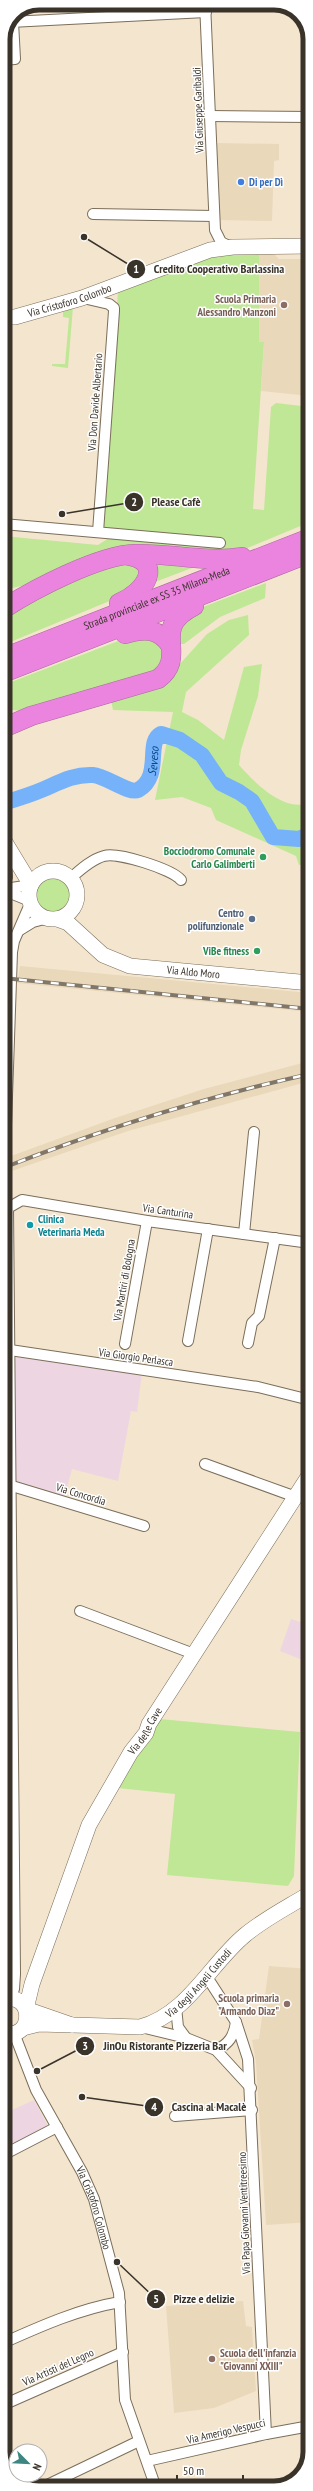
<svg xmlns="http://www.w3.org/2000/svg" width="313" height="2491" font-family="'PT Sans Narrow',sans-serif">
<rect width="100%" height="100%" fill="#f4e5ce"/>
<path fill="#ead8bb" d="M216,143L279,144V160L274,161L272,221L220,220Z
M259,253L274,254L279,259H310V396L261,391L264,343L259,342Z
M20,966L310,993V1012L17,983Z
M310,1061V1081L128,1131L3,1174V1159L115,1118L204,1089Z
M269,1966L310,1969V2222L266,2225L256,2063L252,2040L259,2039Z
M243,2301L246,2326L252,2327L256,2391L214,2408L174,2413L166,2306Z"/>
<path fill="#edd6e2" d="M12,1352L142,1372L137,1412L131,1411L118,1481L72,1469L64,1499L14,1484Z
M3,1408H9L11,1540L3,1538Z
M291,1619L310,1625V1663L280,1651Z
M34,2100L49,2128L3,2153V2114Z"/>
<path fill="#bfe796" d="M259,253V342H264L253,509L264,510L271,407L276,403L310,407V522L245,549L177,553L12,588L3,586V536L98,545L109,538L102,530L118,291L195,260L226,254Z
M73,307L68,368L52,366V364H65L69,318L63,317V312Z
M147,558L197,566L155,582Z
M119,561L143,568L129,593L3,645V616L10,610Z
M266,583L265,598L220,617L184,644H179L180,620L195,610Z
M248,615L249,635L186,692L182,712L198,720L224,740L244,667L262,664L258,696L241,750L239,765C254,782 285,814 310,802V864L299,865L296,856L216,820L211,808L182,797L155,800L173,712L113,710L111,700L179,665L207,634L229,620Z
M134,635L163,643L162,669L23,711L3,709V685Z
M35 896a19 19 0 1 1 38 0a19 19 0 1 1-38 0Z
M160,1719L300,1732L294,1876L288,1886L167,1875L175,1794L118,1788Z"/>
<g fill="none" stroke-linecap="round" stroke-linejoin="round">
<path stroke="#75b2fa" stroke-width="16" id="s1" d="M3,803C17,799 30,795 44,789C60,782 74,774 93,775C106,776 129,794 138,790C163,776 145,742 161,734L180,740L202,755L221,783L239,792L252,801L273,837L299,839L310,834"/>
<defs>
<g id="street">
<path d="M205,3L215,230L221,242L231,247"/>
<path d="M10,22L206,12"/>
<path d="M3,60L15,59L13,22"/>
<path d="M210,116L310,117"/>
<path d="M93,214L214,216"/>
<path d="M83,298L109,304L114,308V311L98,532"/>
<path d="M3,524L220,543"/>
<path d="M71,878C80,870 92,859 104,856C118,852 172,869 181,880"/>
<path d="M3,887L7,877L5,846"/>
<path d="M5,889L31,885"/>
<path d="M3,890L30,901"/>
<path d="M20,930L33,922L48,918"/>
<path d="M3,1155L5,1154L12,952L14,941L30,904"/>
<path d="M244,1234L254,1132"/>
<path d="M188,1341L208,1229"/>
<path d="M248,1343L252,1323L259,1316L275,1238"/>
<path d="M125,1344L147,1221"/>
<path d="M10,1350L258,1387L310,1400"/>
<path d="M205,1464L296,1497"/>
<path d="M12,1486L144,1526"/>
<path d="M80,1611L194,1654"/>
<path d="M207,1977L236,2022L248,2059L266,2434"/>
<path d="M10,1998L14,1989L15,1974L8,1208L22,1200L147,1221L310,1243"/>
<path d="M176,2007L178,2027L186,2038"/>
<path d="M141,2027L186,2038L216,2050L251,2088"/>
<path id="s2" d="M14,2033L36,2090L82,2172L94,2199L119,2293L125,2400L156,2488"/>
<path d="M216,2050C229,2044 234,2036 236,2022"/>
<path d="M175,2116L252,2110"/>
<path d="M3,2155L57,2127"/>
<path d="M3,2343C41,2326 79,2309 120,2302"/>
<path d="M3,2405L123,2352"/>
<path d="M147,2461L266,2434L310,2426"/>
<path d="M41,2488L139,2441"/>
</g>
<g id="secondary">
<path id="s3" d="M3,317H15L82,298L210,250L233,247L310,246"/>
<path d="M3,839L31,885"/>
<circle cx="53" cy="895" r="24"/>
<path id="s4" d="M57,919L68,923L103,955L130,966L310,983"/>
<path d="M3,2000C35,1990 34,2043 3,2032"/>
<path id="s5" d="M72,2025L26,2009L32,1984L89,1825L131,1752L146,1733L149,1724L310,1474"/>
<path id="s6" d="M23,2028L39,2024L140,2027C187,2015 210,1964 245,1935C263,1920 284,1909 304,1897H310"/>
</g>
<g id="highway">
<path d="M119,603C145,593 166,561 126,555"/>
<path d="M3,609C34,589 99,555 135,554C172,553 206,563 242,557"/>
<path d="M125,634C144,628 159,628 171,646"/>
<path id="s7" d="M3,658L310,538"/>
<path d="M3,673L310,553"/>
<path d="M3,728L31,716L158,679C190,655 148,629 194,606"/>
</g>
</defs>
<use href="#street" stroke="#7b6e5a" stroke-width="12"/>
<use href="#secondary" stroke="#7b6e5a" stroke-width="16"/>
<use href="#highway" stroke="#ac689f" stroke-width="20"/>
<use href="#street" stroke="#fff" stroke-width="10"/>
<use href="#secondary" stroke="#fff" stroke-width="15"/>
<use href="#highway" stroke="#ea84de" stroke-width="19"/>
<defs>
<path id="rail" d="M3,978L310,1009
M3,1168C103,1129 205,1097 310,1074"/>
</defs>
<use href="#rail" stroke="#817769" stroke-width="4"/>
<use href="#rail" stroke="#fff" stroke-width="2.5" stroke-dasharray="8" stroke-linecap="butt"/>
</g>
<circle fill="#3f7fe0" stroke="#fff" stroke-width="1.5" cx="241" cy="182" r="4"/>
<g fill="#8d6e63" stroke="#fff" stroke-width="1.5">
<circle cx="284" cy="305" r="4"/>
<circle cx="287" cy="2004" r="4"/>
<circle cx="212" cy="2359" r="4"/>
</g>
<g fill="#2e9e5b" stroke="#fff" stroke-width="1.5">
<circle cx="263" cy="857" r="4"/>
<circle cx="257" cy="951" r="4"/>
</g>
<circle fill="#5c6f8a" stroke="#fff" stroke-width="1.5" cx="252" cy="919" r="4"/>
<circle fill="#0f9aa8" stroke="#fff" stroke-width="1.5" cx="30" cy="1225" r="4"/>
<g text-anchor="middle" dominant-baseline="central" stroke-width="3" stroke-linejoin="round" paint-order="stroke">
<g font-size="11" fill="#39332a" stroke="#fff">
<text transform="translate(198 110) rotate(-92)">Via Giuseppe Garibaldi</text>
<text stroke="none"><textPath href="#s3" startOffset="69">Via Cristoforo Colombo</textPath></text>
<text transform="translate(95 402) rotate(-86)">Via Don Davide Albertario</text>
<text stroke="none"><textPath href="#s7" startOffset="165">Strada provinciale ex SS 35 Milano-Meda</textPath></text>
<text stroke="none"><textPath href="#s4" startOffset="152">Via Aldo Moro</textPath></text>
<text transform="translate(168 1211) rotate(8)">Via Canturina</text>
<text transform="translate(124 1280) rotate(-80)">Via Martiri di Bologna</text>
<text transform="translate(136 1357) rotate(8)">Via Giorgio Perlasca</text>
<text transform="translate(81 1494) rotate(17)">Via Concordia</text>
<text stroke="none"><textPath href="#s5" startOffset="353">Via delle Cave</textPath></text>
<text stroke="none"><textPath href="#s6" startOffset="192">Via degli Angeli Custodi</textPath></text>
<text stroke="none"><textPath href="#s2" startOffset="193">Via Cristoforo Colombo</textPath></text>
<text transform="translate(244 2213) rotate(-92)">Via Papa Giovanni Ventitreesimo</text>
<text transform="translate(58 2367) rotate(-24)">Via Artisti del Legno</text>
<text transform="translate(226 2431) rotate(-13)">Via Amerigo Vespucci</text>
</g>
<g font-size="11" font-weight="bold" fill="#366cbe" stroke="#fff" text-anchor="start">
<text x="249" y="182">Di per Dì</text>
</g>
<g font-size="11" font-weight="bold" fill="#785e54" stroke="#fff" text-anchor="end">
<text x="276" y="299">Scuola Primaria<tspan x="276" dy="13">Alessandro Manzoni</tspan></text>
<text x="279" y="1998">Scuola primaria<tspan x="279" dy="13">"Armando Diaz"</tspan></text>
<text x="220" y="2353" text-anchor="start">Scuola dell'infanzia<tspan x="220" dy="13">"Giovanni XXIII"</tspan></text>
</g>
<g font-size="11" font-weight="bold" fill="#27864d" stroke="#fff" text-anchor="end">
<text x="255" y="851">Bocciodromo Comunale<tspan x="255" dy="13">Carlo Galimberti</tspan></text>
<text x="249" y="951">ViBe fitness</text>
</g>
<g font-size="11" font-weight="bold" fill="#4e5e75" stroke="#fff" text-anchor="end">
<text x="244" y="913">Centro<tspan x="244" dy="13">polifunzionale</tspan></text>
</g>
<g font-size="11" font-weight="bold" fill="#0d838f" stroke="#fff" text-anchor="start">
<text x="38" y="1219">Clinica<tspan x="38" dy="13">Veterinaria Meda</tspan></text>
</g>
<g font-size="12" font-style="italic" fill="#064887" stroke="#fff">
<text stroke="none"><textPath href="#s1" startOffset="177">Seveso</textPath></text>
</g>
</g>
<path d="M0 0H313V2491H0ZM39 10H274A29 29 0 0 1 303 39V2452A29 29 0 0 1 274 2481H39A29 29 0 0 1 10 2452V39A29 29 0 0 1 39 10Z" fill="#fff" fill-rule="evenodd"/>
<path fill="none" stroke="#39332a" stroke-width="5" d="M39 10H274A29 29 0 0 1 303 39V2452A29 29 0 0 1 274 2481H39A29 29 0 0 1 10 2452V39A29 29 0 0 1 39 10Z"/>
<path fill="none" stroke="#39332a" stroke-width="1.5" d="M84 237L136 269M62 514L134 502M37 2071L85 2046M82 2097L154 2107M117 2262L156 2299"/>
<g fill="#39332a" stroke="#fff" stroke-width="1.5">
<circle cx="84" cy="237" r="4"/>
<circle cx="62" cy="514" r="4"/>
<circle cx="37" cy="2071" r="4"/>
<circle cx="82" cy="2097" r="4"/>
<circle cx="117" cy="2262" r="4"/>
<circle cx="136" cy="269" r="10"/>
<circle cx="134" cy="502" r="10"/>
<circle cx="85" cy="2046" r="10"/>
<circle cx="154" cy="2107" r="10"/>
<circle cx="156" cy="2299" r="10"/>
</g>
<g font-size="12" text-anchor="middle" font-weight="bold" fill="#fff">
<text x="136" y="273">1</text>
<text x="134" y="506">2</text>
<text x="85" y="2050">3</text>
<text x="154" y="2111">4</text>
<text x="156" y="2303">5</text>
</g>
<g font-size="12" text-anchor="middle" font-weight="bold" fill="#39332a" stroke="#fff" stroke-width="3" stroke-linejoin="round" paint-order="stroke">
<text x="219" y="273">Credito Cooperativo Barlassina</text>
<text x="176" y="506">Please Cafè</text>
<text x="165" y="2050">JinOu Ristorante Pizzeria Bar</text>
<text x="209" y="2111">Cascina al Macalè</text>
<text x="204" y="2303">Pizze e delizie</text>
</g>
<g transform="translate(28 2463) rotate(114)"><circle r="19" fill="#ffffff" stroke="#b0adaa"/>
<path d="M0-3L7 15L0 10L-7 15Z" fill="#3e8682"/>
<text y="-6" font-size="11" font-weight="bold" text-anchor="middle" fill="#39332a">N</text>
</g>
<path d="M177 2475v6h66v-6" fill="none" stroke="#39332a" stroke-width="2"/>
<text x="183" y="2475" font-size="12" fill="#39332a" stroke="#ffffff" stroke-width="3" paint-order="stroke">50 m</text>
</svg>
